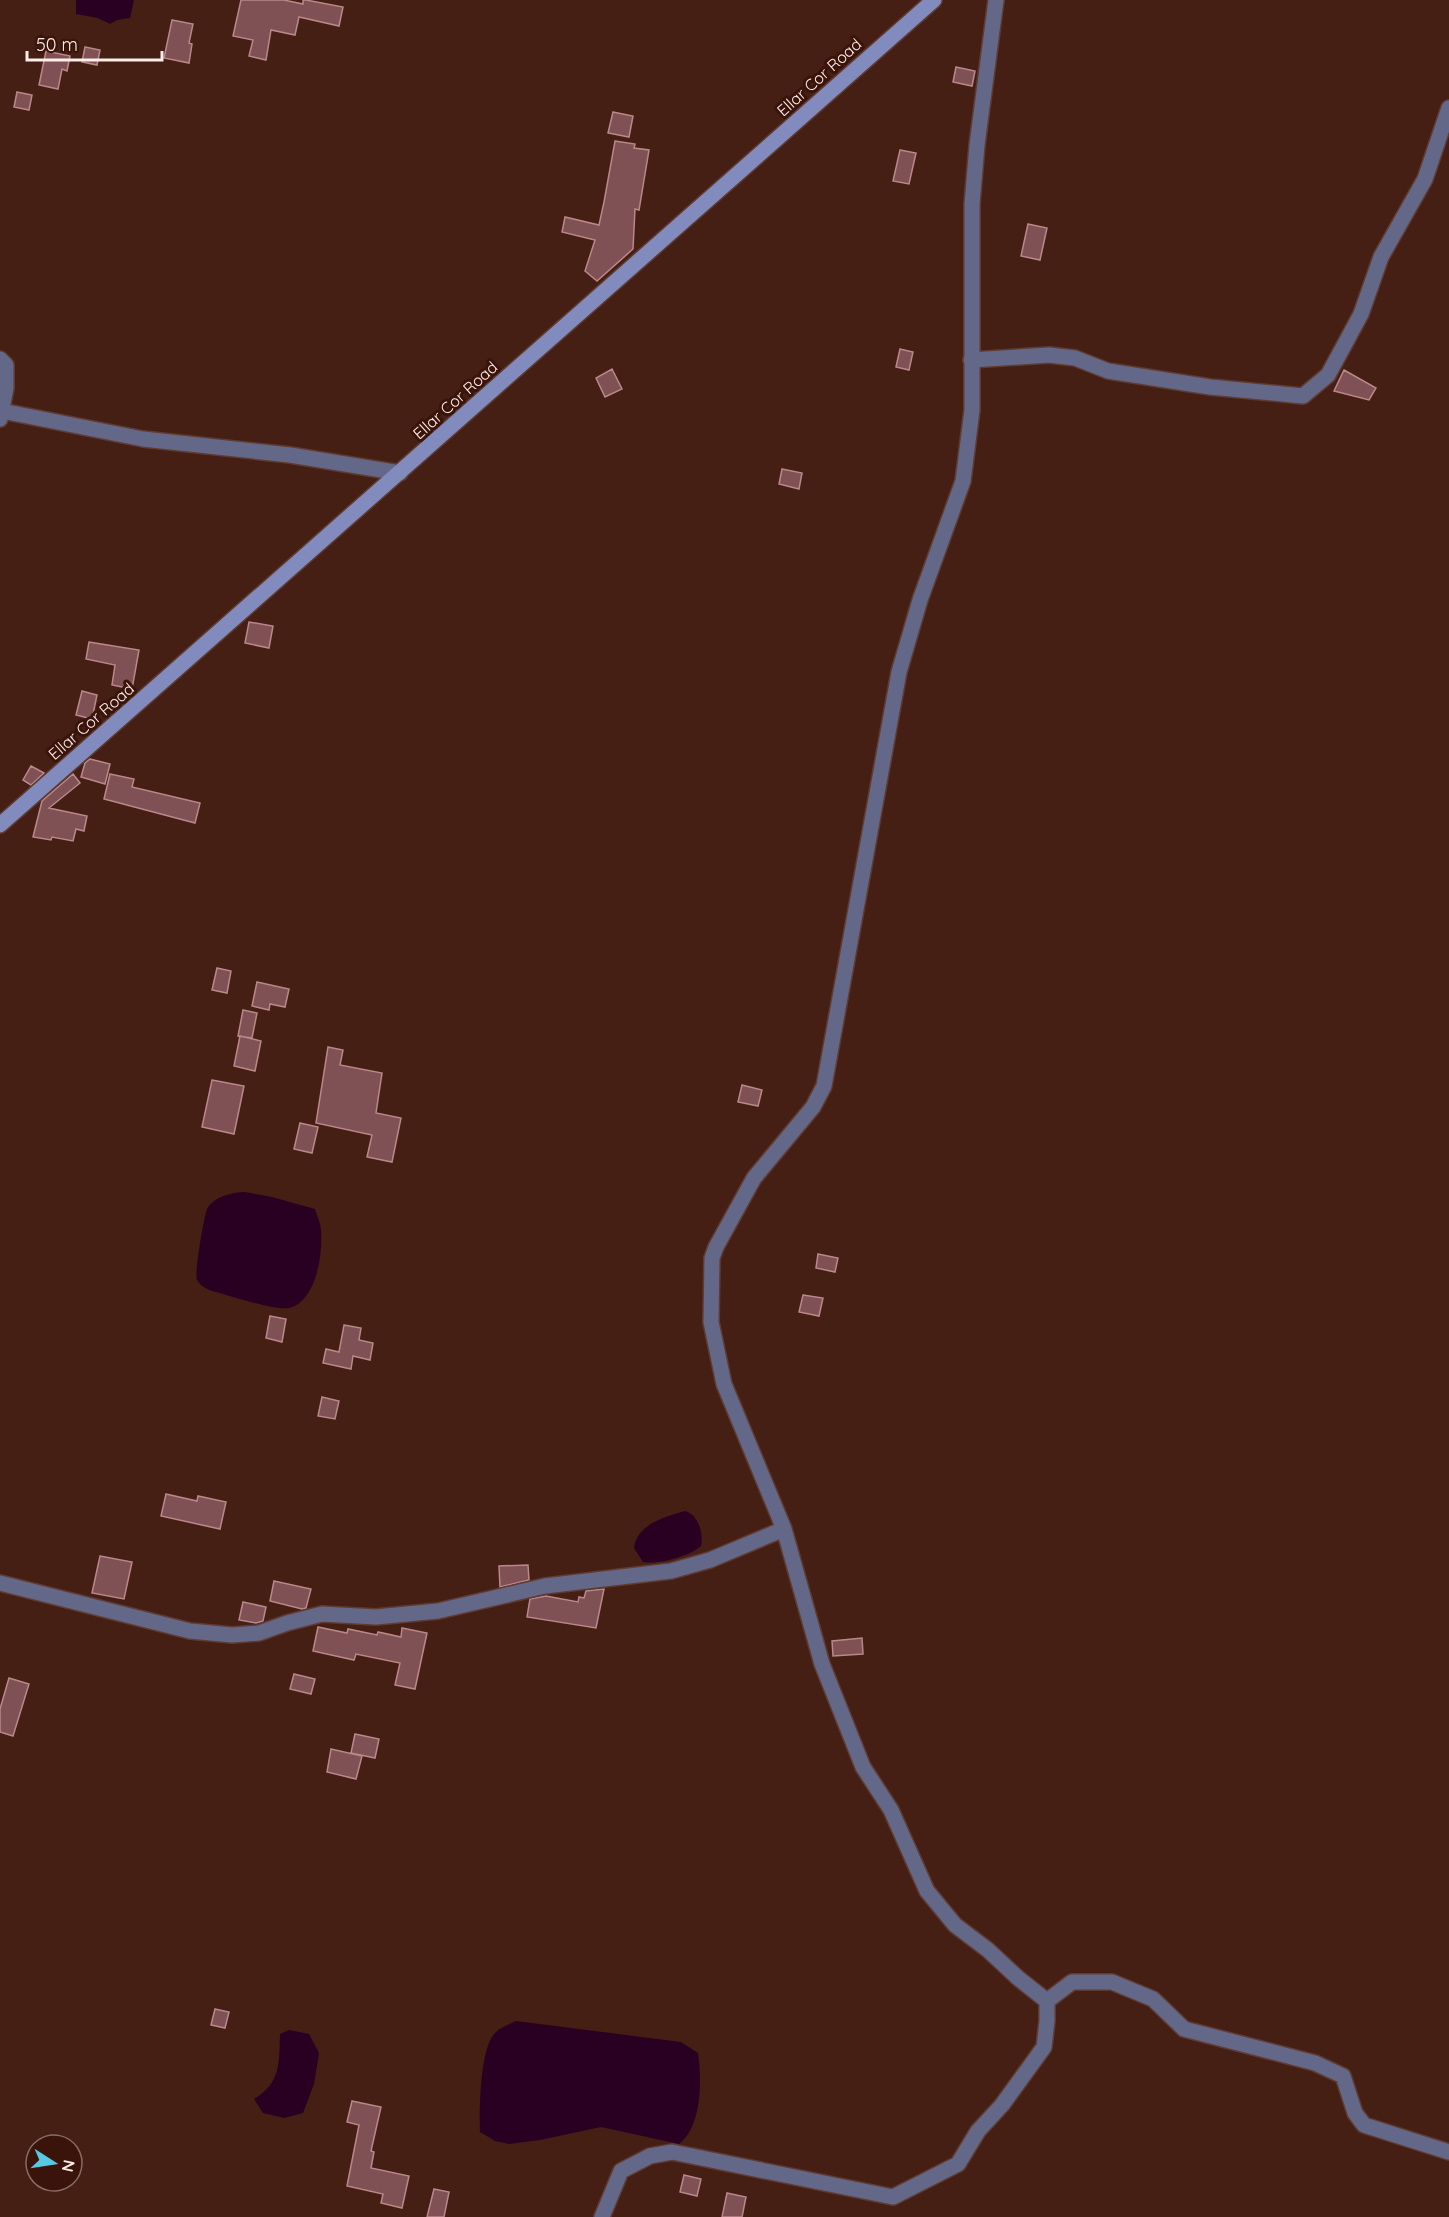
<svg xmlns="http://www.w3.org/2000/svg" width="1449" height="2217" font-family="Quicksand,sans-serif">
<rect width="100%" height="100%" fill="#451e14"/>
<path fill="#2a0022" d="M76,0H134L130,18L117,20L110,24L98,18L76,14Z
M245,1192L272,1197L315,1209C317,1216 321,1224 321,1231C323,1254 316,1302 289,1308C274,1311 229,1295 212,1291C207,1289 200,1286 197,1280C194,1273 204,1217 207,1209C213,1197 233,1192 245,1192Z
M685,1511C698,1514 704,1534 701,1546C691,1556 657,1565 643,1562L634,1548C637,1524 665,1517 685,1511Z
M516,2021L681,2042L698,2053C702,2079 702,2127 679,2144L601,2127L540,2140L509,2144L495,2141L480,2132C479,2111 480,2045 496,2032C501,2027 510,2024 516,2021Z
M289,2030L309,2034L319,2053L314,2084L303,2113L284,2118L263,2113L254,2099C281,2083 279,2063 280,2034Z"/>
<path fill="#7f5154" stroke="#ba888a" stroke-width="1.5" d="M241,0H284L303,4V0H306L343,7L339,26L299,17L295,35L271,30L266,60L249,56L253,40L233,36Z
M172,20L193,24L189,43L192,44L189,63L164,58Z
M85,47L100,50L97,65L82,62Z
M46,51L70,56L67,71L62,69L58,89L39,85Z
M956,67L975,71L972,86L953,82Z
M17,92L32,95L29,110L14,107Z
M613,112L633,116L629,137L608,133Z
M615,141L635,144L634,148L649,150L639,210L635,209L633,249L597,281L585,271L595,240L562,232L565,217L599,225L604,202Z
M900,150L916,153L909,184L893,181Z
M1028,224L1047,228L1040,260L1021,256Z
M900,349L913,352L909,370L896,367Z
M612,369L622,389L605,397L596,378Z
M1344,370L1376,388L1369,400L1334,391Z
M782,469L802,473L799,489L779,484Z
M249,622L273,626L269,648L245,643Z
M89,642L139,650L132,689L112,685L115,665L86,659Z
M82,691L97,695L92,719L76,715Z
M90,759L110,764L105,784L81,777L85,763Z
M31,766L44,773L31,785L23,780Z
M73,774L80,783L49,808L87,816L84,831L76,829L73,841L52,837L51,840L33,837L42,801Z
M110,774L134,779L132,787L200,803L195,823L104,799Z
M217,968L231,971L227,993L212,990Z
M257,982L289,989L285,1007L270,1004L269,1010L252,1006Z
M243,1010L257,1013L252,1038L238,1036Z
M240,1036L261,1041L255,1071L234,1066Z
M328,1047L343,1050L340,1065L382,1073L376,1113L401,1118L392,1162L367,1157L372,1135L316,1123Z
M212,1080L244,1086L234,1134L202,1127Z
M742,1085L762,1090L758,1106L738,1102Z
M300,1123L318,1127L312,1153L294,1149Z
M818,1254L838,1258L835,1272L816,1268Z
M803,1295L823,1298L819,1316L799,1312Z
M270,1316L286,1319L282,1342L266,1338Z
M344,1325L361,1328L359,1340L373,1343L370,1360L353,1356L351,1369L323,1363L326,1349L339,1352Z
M322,1397L339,1401L335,1419L318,1416Z
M166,1494L197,1501L198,1496L226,1502L220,1529L161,1516Z
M100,1556L132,1562L124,1599L92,1593Z
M528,1565L529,1580L500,1587L499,1566Z
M274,1581L311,1589L306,1608L302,1609L270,1601Z
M604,1589L596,1628L527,1617L530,1599L546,1596L578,1602L579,1597L584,1598L586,1591Z
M243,1602L266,1607L263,1621L256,1623L239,1620Z
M318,1627L347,1633L348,1629L377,1635L378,1632L401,1637L402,1628L427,1633L415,1689L395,1685L400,1663L356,1654L354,1660L313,1651Z
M862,1638L863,1654L833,1656L832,1641Z
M294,1674L315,1679L311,1694L290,1689Z
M9,1678L29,1684L13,1736L0,1732V1709Z
M355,1734L379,1739L375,1758L351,1753Z
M331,1749L362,1756L356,1779L327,1772Z
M215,2009L229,2012L225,2028L211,2025Z
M352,2101L381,2107L371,2151L374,2152L371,2168L409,2176L402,2208L381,2203L383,2194L347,2186L359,2125L347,2122Z
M684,2175L701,2179L697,2196L680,2192Z
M434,2189L449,2192L444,2217H427Z
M727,2193L746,2197L742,2217H722Z"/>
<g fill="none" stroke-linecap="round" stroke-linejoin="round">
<defs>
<path id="street" d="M996,0L977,145L972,204V410L963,481L920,600L899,672L824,1086L813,1107L754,1178L716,1247L712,1258L711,1322L724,1384L784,1529L822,1664L863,1767L891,1810L927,1891L955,1925L988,1950L1018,1978L1047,2001
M0,359L6,365V388L0,419
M971,360L1049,355L1075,358L1108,371L1210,387L1303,396L1328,375L1347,340L1361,314L1381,257L1425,179L1449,108
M2,411L143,439L290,455L400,473
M0,1583L190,1631L232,1635L259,1633L287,1623L322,1614L376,1617L438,1611L545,1586L671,1571L710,1560L784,1529
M602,2217L621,2171L650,2156L672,2152L893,2197L958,2164L978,2131L1002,2105L1044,2047L1047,2021V2001L1072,1982H1112L1153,1999L1184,2029L1315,2063L1343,2076L1355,2113L1364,2125L1449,2152"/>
<path id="secondary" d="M0,825L934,0"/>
</defs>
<use href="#street" stroke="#5f3b32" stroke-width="18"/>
<use href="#secondary" stroke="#5f3b32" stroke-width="18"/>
<use href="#street" stroke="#636888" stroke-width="15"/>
<use href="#secondary" stroke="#828bbd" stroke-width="15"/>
</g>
<g text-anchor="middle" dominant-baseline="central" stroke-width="6" stroke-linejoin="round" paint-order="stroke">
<g font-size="16" fill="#feeee9" stroke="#3a140a">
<text transform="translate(819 77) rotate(-42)">Ellar Cor Road</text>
<text transform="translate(455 400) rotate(-42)">Ellar Cor Road</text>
<text transform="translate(91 721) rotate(-41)">Ellar Cor Road</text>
</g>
</g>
<g transform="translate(54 2163) rotate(102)"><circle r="28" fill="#3a140a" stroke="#886b63" stroke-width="1.5"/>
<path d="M0-4.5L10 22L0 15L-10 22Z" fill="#58c9e4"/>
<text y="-9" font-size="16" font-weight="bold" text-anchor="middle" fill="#feeee9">N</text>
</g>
<path d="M27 51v9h135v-9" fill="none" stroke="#feeee9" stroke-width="3"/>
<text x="36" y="51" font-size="18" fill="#feeee9" stroke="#3a140a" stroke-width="4.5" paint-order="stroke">50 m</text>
</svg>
